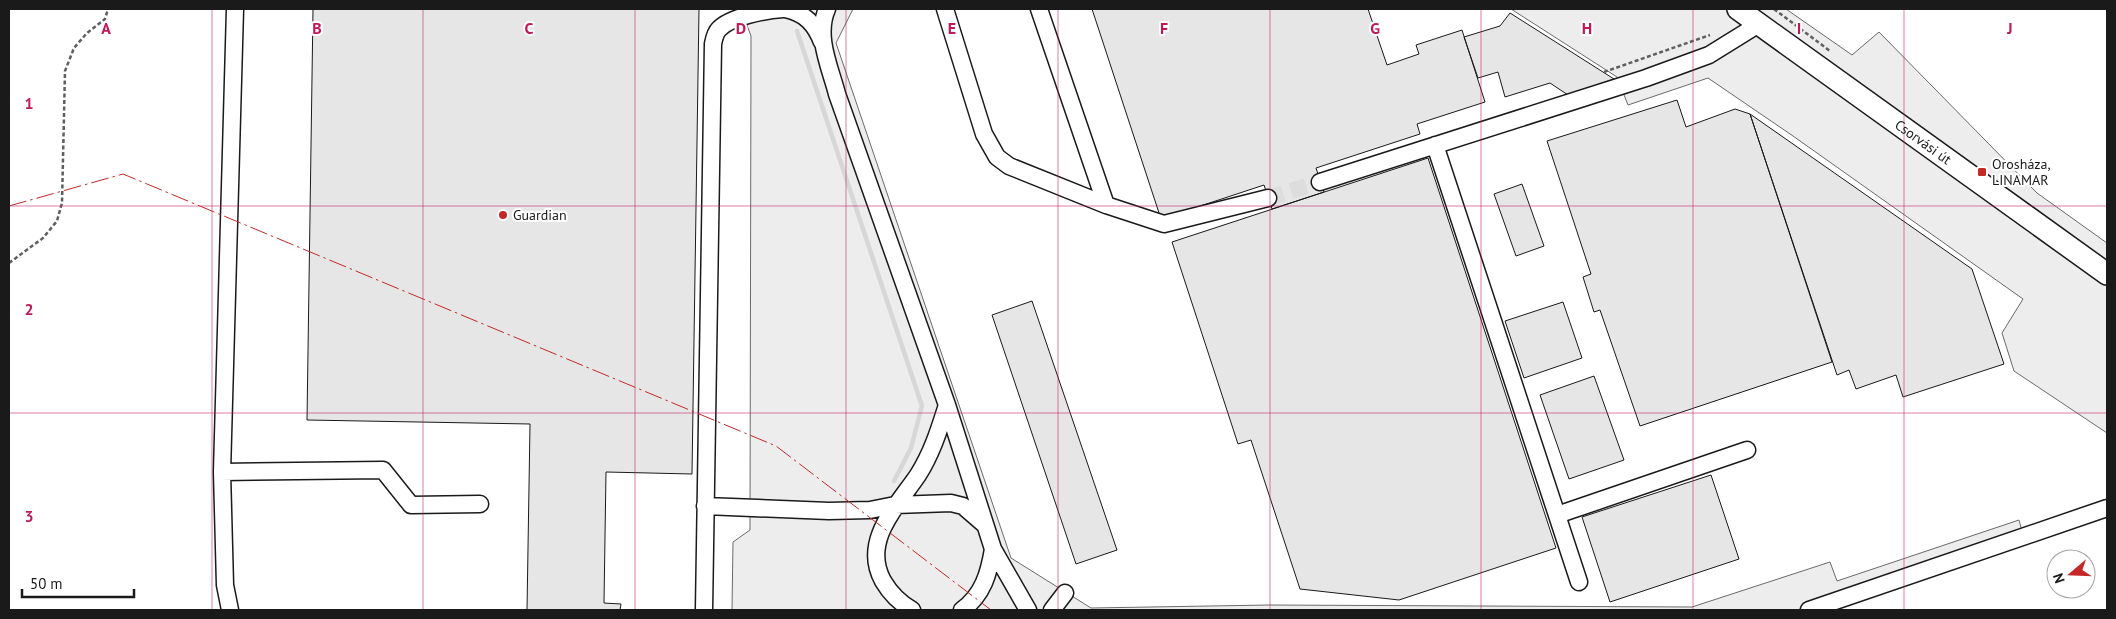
<svg xmlns="http://www.w3.org/2000/svg" width="2116" height="619" font-family="'PT Sans',sans-serif">
<rect width="100%" height="100%" fill="#fff"/>
<path fill="#ededed" stroke="#6a6a6a" d="M741,9H853L836,43L1011,558L1091,608L1269,605L1692,607L1830,562L1837,581L2019,520L2025,542L1833,610H732L733,542L750,530L751,36Z
M1511,9H1786L1852,55L1879,32L2037,193L2107,243V433L2014,371L2002,333L2023,299L1793,136L1708,78L1628,105L1617,77Z"/>
<g fill="none" stroke-linecap="round" stroke-linejoin="round">
<path stroke="#d7d7d7" stroke-width="4.5" d="M797,31L922,406L911,448L894,481"/>
</g>
<path fill="#e6e6e6" stroke="#1a1a1a" d="M313,9H699L692,474L606,472L604,603L621,604L620,610H527L530,424L307,420Z
M1092,9H1368L1387,65L1419,54L1416,45L1462,30L1485,102L1417,124L1420,134L1316,168L1324,192L1272,209L1264,185L1161,219Z
M1510,13L1614,79L1568,95L1550,83L1505,97L1498,72L1478,78L1464,37L1500,26Z
M1677,100L1686,127L1735,109L1750,114L1832,362L1640,426L1600,310L1594,312L1583,277L1591,274L1547,141Z
M1750,114L1972,269L2004,364L1903,397L1896,375L1856,389L1849,370L1837,375Z
M1428,158L1556,548L1399,600L1300,589L1251,440L1238,444L1172,242Z
M1522,184L1544,246L1516,256L1494,194Z
M1032,301L1117,550L1076,564L992,315Z
M1563,302L1582,358L1524,378L1505,321Z
M1594,376L1624,460L1569,479L1540,395Z
M1711,475L1739,559L1610,602L1582,517Z"/>
<g fill="none" stroke-linecap="round" stroke-linejoin="round">
<path stroke="#ddd" stroke-width="16" stroke-dasharray="16 8" stroke-linecap="butt" d="M1268,198L1320,182"/>
<defs>
<path id="minor" d="M785,9C805,13 815,24 822,42
M827,9C815,36 830,67 837,94L947,405L993,549L1028,610
M945,9L984,134L997,157L1009,166L1106,205L1164,224L1268,198
M1039,9L1106,205
M1435,145L1579,582
M1320,182L1646,78L1709,55L1759,24
M222,472L383,470L411,505L480,504
M705,506L829,511L870,510L895,505L951,503L963,506L985,525
M1557,515L1747,450
M230,610L225,585L222,472L235,9
M704,610L713,44C714,39 715,33 719,29C730,17 766,10 783,9
M912,610C900,603 890,593 883,581C861,541 897,506 918,475C932,453 939,430 947,405
M962,610C983,595 989,573 993,549
M1052,610L1065,593
M1809,610L2107,508"/>
<g id="major">
<path id="s1" d="M1738,9L2107,274"/>
</g>
</defs>
<use href="#minor" stroke="#1a1a1a" stroke-width="19"/>
<use href="#major" stroke="#1a1a1a" stroke-width="24"/>
<path stroke="#5f5f5f" stroke-width="2.5" stroke-dasharray="4 2.5" stroke-linecap="butt" d="M1774,9L1830,51
M1604,72L1710,35
M9,263L43,238L57,221L62,203L65,71L74,48L87,33L105,19L108,9"/>
<use href="#minor" stroke="#fff" stroke-width="16"/>
<use href="#major" stroke="#fff" stroke-width="21"/>
<path stroke="#c62828" stroke-width="1" stroke-dasharray="18 4 2.5 4" stroke-linecap="butt" d="M9,206L123,174L776,446L991,610"/>
</g>
<path fill="none" stroke="#c2185b" stroke-width="1" stroke-opacity="0.55" d="M212,9V610M423,9V610M635,9V610M846,9V610M1058,9V610M1270,9V610M1481,9V610M1693,9V610M1904,9V610M9,206H2107M9,413H2107"/>
<g fill="#c62828" stroke="#fff" stroke-width="2">
<rect x="1977" y="167" width="10" height="10" rx="2.5"/>
<circle cx="503" cy="215" r="5"/>
</g>
<g text-anchor="middle" dominant-baseline="central" stroke-width="4" stroke-linejoin="round" paint-order="stroke">
<g font-size="14" fill="#1a1a1a" stroke="#fff">
<text stroke="none"><textPath href="#s1" startOffset="228">Csorvási út</textPath></text>
</g>
<g font-size="14" fill="#1a1a1a" stroke="#fff" text-anchor="start">
<text x="1992" y="164">Orosháza,<tspan x="1992" dy="16">LINAMAR</tspan></text>
<text x="513" y="215">Guardian</text>
</g>
</g>
<g font-size="16" text-anchor="middle" font-weight="bold" fill="#c2185b" stroke="#fff" stroke-width="4" stroke-linejoin="round" paint-order="stroke">
<text x="106" y="34">A</text>
<text x="317" y="34">B</text>
<text x="529" y="34">C</text>
<text x="741" y="34">D</text>
<text x="952" y="34">E</text>
<text x="1164" y="34">F</text>
<text x="1375" y="34">G</text>
<text x="1587" y="34">H</text>
<text x="1799" y="34">I</text>
<text x="2010" y="34">J</text>
<text x="29" y="109">1</text>
<text x="29" y="315">2</text>
<text x="29" y="522">3</text>
</g>
<rect width="2116" height="619" fill="none" stroke="#1a1a1a" stroke-width="20"/>
<g transform="translate(2071 574) rotate(251)"><circle r="24" fill="#ffffff" stroke="#a3a3a3"/>
<path d="M0-4L9 19L0 12L-9 19Z" fill="#c62828"/>
<text y="-8" font-size="14" font-weight="bold" text-anchor="middle" fill="#1a1a1a">N</text>
</g>
<path d="M22 589v8h112v-8" fill="none" stroke="#1a1a1a" stroke-width="2.5"/>
<text x="30" y="589" font-size="15" fill="#1a1a1a" stroke="#ffffff" stroke-width="4" paint-order="stroke">50 m</text>
</svg>
